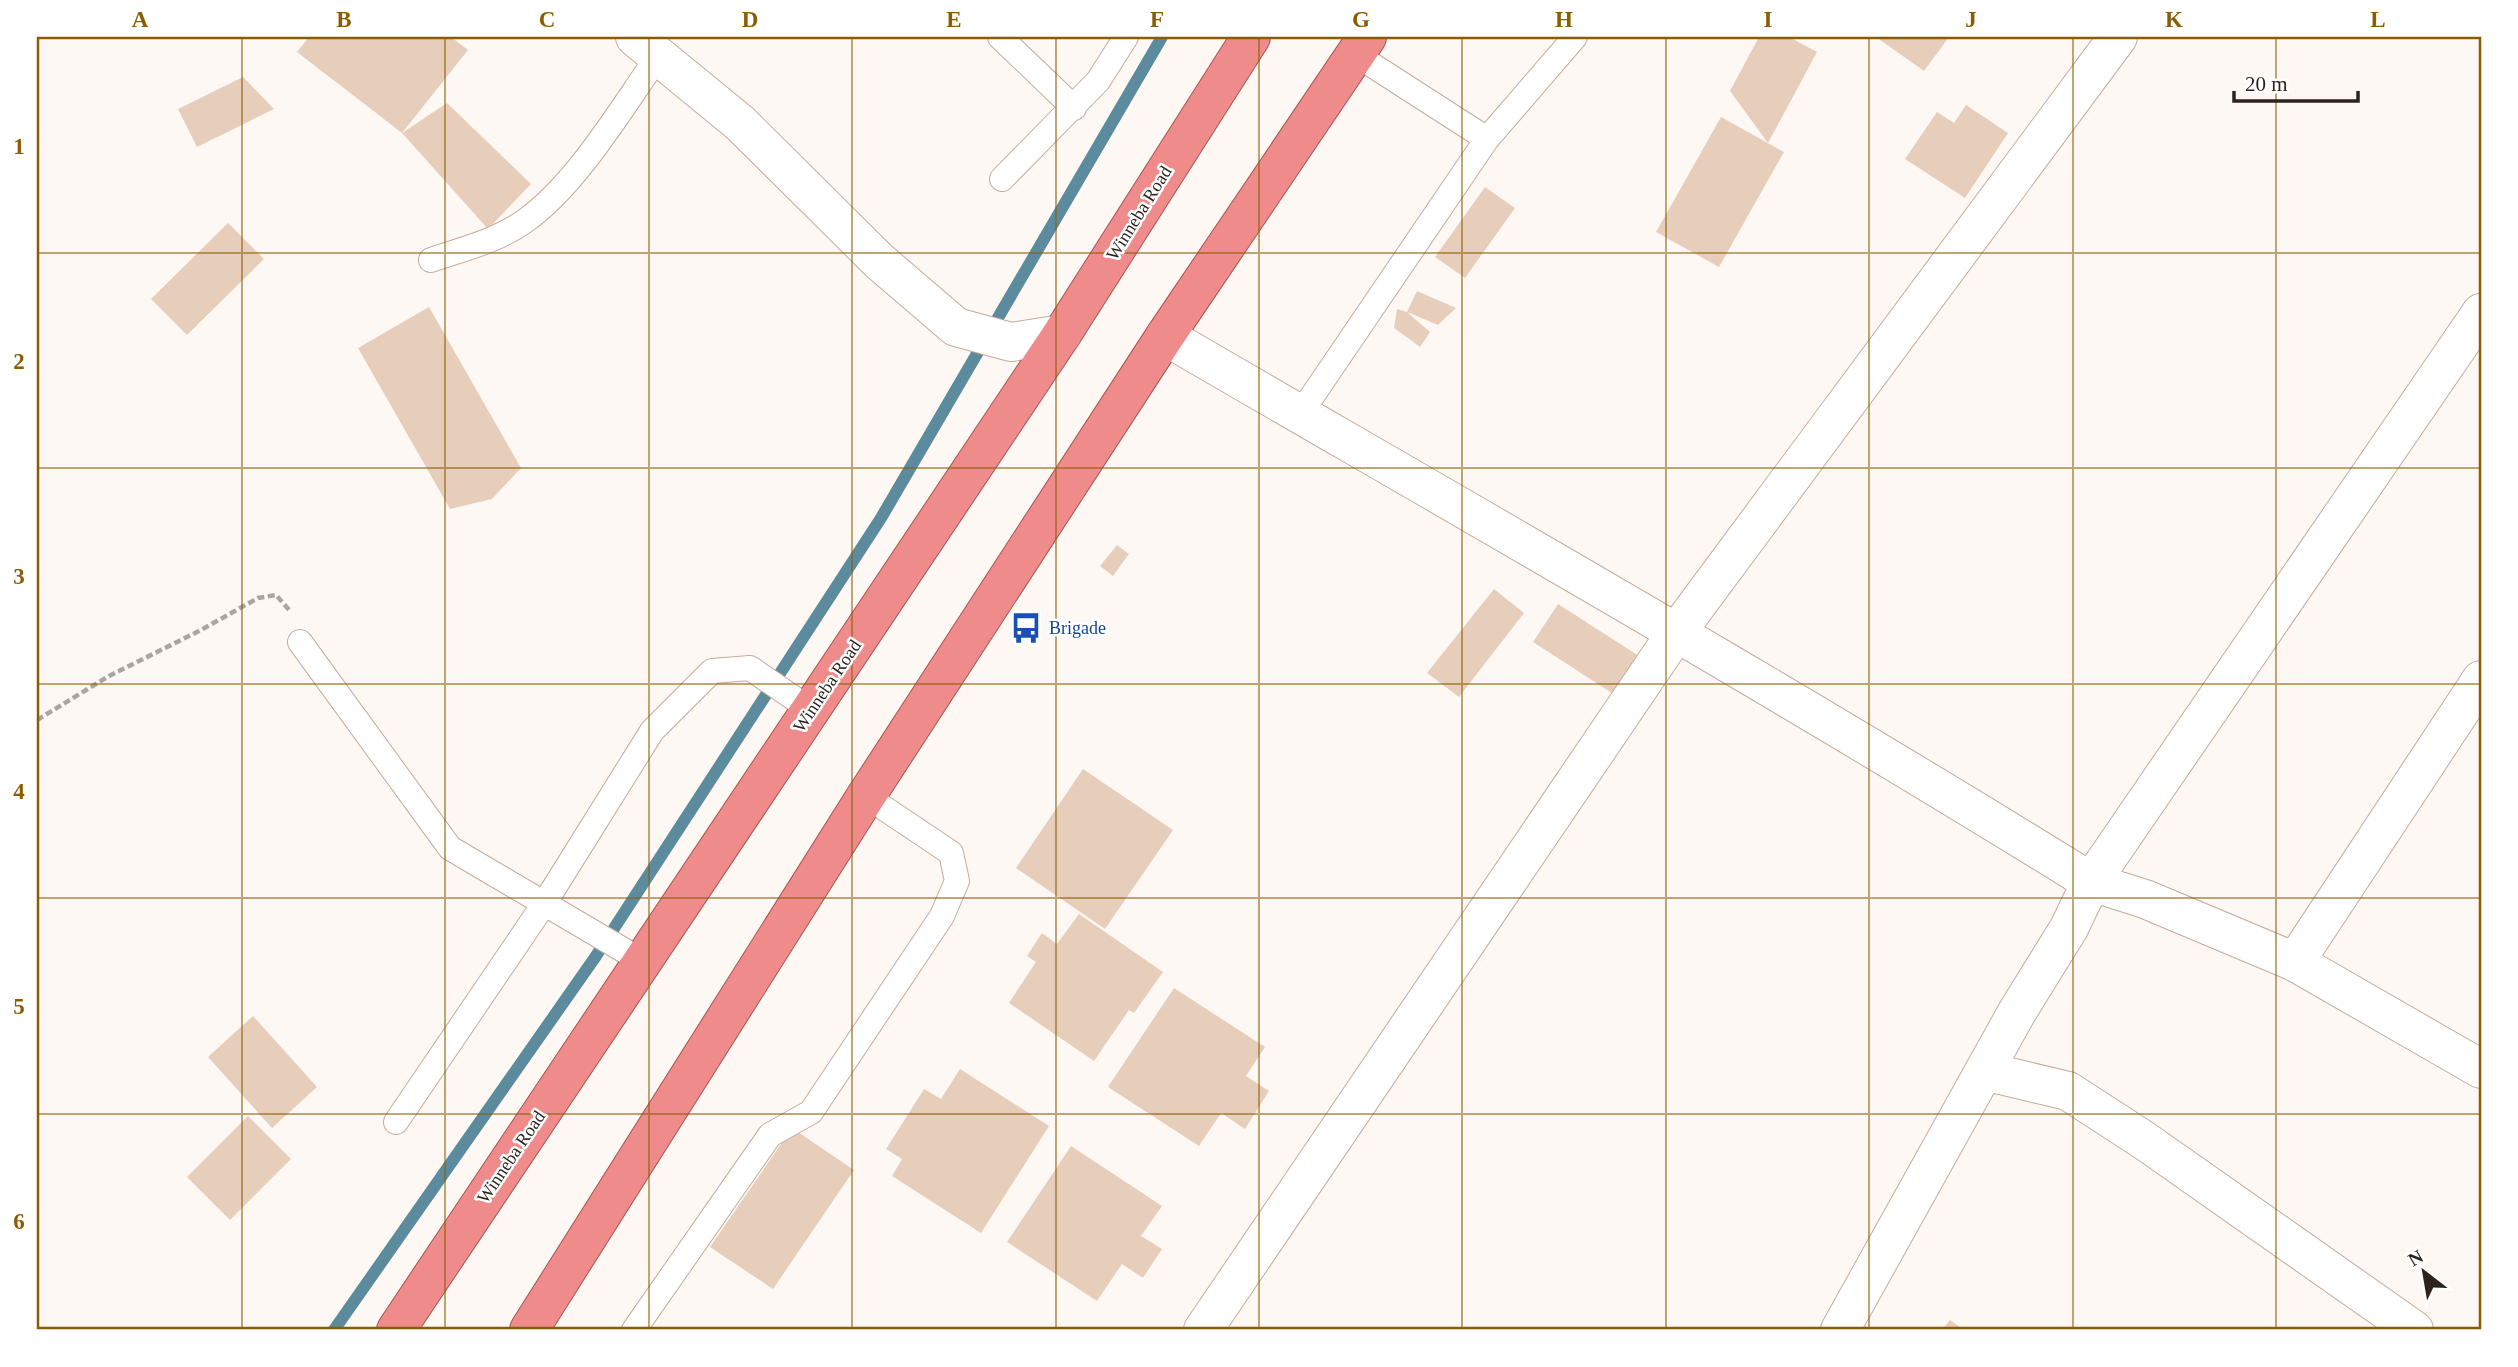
<svg xmlns="http://www.w3.org/2000/svg" width="2518" height="1367" font-family="Georgia,serif">
<rect width="100%" height="100%" fill="#fef8f4"/>
<g fill="none" stroke-linecap="round" stroke-linejoin="round">
<path stroke="#5d8b9e" stroke-width="12" d="M334,1330L596,956L881,518L1162,37"/>
</g>
<path fill="#e7ceba" d="M309,37H451L468,50L402,133L447,103L531,184L488,229L402,133L297,52Z
M1759,37H1789L1817,52L1768,143L1730,91Z
M1876,37H1949L1924,71Z
M243,77L274,109L197,147L178,109Z
M1966,105L2008,133L1965,198L1905,159L1937,112L1954,123Z
M1721,117L1784,152L1719,267L1656,232Z
M1485,187L1515,208L1465,278L1435,257Z
M228,223L264,259L187,335L151,299Z
M1417,291L1456,308L1438,325L1407,312Z
M429,307L521,468L492,499L450,509L358,348Z
M1397,309L1407,312L1430,332L1420,347L1394,328Z
M1117,545L1129,554L1113,576L1100,566Z
M1494,589L1524,613L1459,697L1427,673Z
M1558,604L1639,656L1615,695L1533,642Z
M1083,769L1173,830L1105,929L1016,868Z
M1079,914L1163,972L1134,1013L1129,1010L1094,1061L1009,1003L1036,962L1027,956L1042,933L1057,944Z
M1174,988L1265,1047L1246,1076L1269,1091L1245,1129L1221,1113L1199,1146L1108,1087Z
M253,1016L317,1087L272,1128L208,1057Z
M960,1069L1049,1126L981,1233L892,1176L902,1159L886,1149L924,1089L941,1099Z
M248,1116L291,1159L230,1220L187,1177Z
M792,1128L854,1170L773,1289L710,1247Z
M1071,1146L1162,1206L1141,1236L1162,1249L1143,1278L1122,1264L1097,1301L1007,1242Z
M1950,1320L1964,1330H1942Z"/>
<g fill="none" stroke-linecap="round" stroke-linejoin="round">
<defs>
<path id="service" d="M1000,37L1074,108
M1355,54L1487,139
M1002,179L1098,81L1126,37
M431,260C463,249 497,241 525,221C576,185 621,109 657,58
M1300,414L1487,139L1575,37
M300,642L450,848L642,961
M396,1122L544,904L652,731L712,671L750,668L811,710
M634,1330L770,1135L811,1112L942,916L957,881L951,853L866,796"/>
<path id="minor" d="M635,37L740,123L879,261L956,327L1011,342L1062,334
M2481,313L2091,882L2145,899L2295,962L2481,1069
M1165,336C1475,516 1787,693 2091,882L2069,928L2017,1012L1840,1330
M2295,962L2481,680
M1984,1071L2068,1091L2145,1141L2414,1330
M1203,1330L1676,633L2118,37"/>
<path id="trunk" d="M396,1330L1062,334L1251,37
M529,1330L866,796L1165,336L1367,37"/>
</defs>
<use href="#service" stroke="#c5ab99" stroke-width="26"/>
<use href="#minor" stroke="#c5ab99" stroke-width="40"/>
<use href="#trunk" stroke="#a85451" stroke-width="40"/>
<path stroke="#aca49f" stroke-width="4.5" stroke-dasharray="7 3.5" stroke-linecap="butt" d="M37,720L109,676L201,630L258,598L276,595L290,611"/>
<use href="#service" stroke="#fff" stroke-width="24"/>
<use href="#minor" stroke="#fff" stroke-width="38"/>
<use href="#trunk" stroke="#ef8b8b" stroke-width="38"/>
</g>
<path fill="none" stroke="#8b5c03" stroke-width="2" stroke-opacity="0.55" d="M242,37V1330M445,37V1330M649,37V1330M852,37V1330M1056,37V1330M1259,37V1330M1462,37V1330M1666,37V1330M1869,37V1330M2073,37V1330M2276,37V1330M37,253H2481M37,468H2481M37,684H2481M37,898H2481M37,1114H2481"/>
<defs>
<symbol id="bus-bare" viewBox="-9 -9 18 18"><path d="M-5-6H5V4H4V6H2V4H-2V6H-4V4H-5ZM-3.5-4V0h7V-4ZM-3.5 1.2v1.5H-2V1.2ZM2 1.2v1.5H3.5V1.2Z" fill="#1a4fb4" stroke="#fff" stroke-width="2.5" paint-order="stroke"/></symbol>
</defs>
<g fill-rule="evenodd">
<use href="#bus-bare" x="1004" y="606" width="44" height="44"/>
</g>
<g text-anchor="middle" dominant-baseline="central" stroke-width="5" stroke-linejoin="round" paint-order="stroke">
<g font-size="18" fill="#2d231c" stroke="#fff">
<text transform="translate(1139 213) rotate(-58)">Winneba Road</text>
<text transform="translate(827 686) rotate(-56)">Winneba Road</text>
<text transform="translate(511 1157) rotate(-56)">Winneba Road</text>
</g>
<g font-size="18" fill="#164399" stroke="#fff" text-anchor="start">
<text x="1049" y="628">Brigade</text>
</g>
</g>
<rect width="2518" height="1367" fill="none" stroke="#ffffff" stroke-width="77"/>
<g transform="translate(2424 1272) rotate(329)" stroke="#ffffff" stroke-width="5" paint-order="stroke">
<path d="M0-5L12 26L0 18L-12 26Z" fill="#2d231c"/>
<text y="-10" font-size="19" font-weight="bold" text-anchor="middle" fill="#2d231c">N</text>
</g>
<path d="M2234 91v10h124v-10" fill="none" stroke="#2d231c" stroke-width="3.5"/>
<text x="2245" y="91" font-size="21" fill="#2d231c" stroke="#ffffff" stroke-width="5" paint-order="stroke">20 m</text>
<rect x="38" y="38" width="2442" height="1290" fill="none" stroke="#8b5c03" stroke-width="2.5"/>
<g font-size="23" text-anchor="middle" font-weight="bold" fill="#8b5c03">
<text x="140" y="27">A</text>
<text x="344" y="27">B</text>
<text x="547" y="27">C</text>
<text x="750" y="27">D</text>
<text x="954" y="27">E</text>
<text x="1157" y="27">F</text>
<text x="1361" y="27">G</text>
<text x="1564" y="27">H</text>
<text x="1768" y="27">I</text>
<text x="1971" y="27">J</text>
<text x="2174" y="27">K</text>
<text x="2378" y="27">L</text>
<text x="19" y="154">1</text>
<text x="19" y="369">2</text>
<text x="19" y="584">3</text>
<text x="19" y="799">4</text>
<text x="19" y="1014">5</text>
<text x="19" y="1229">6</text>
</g>
</svg>
